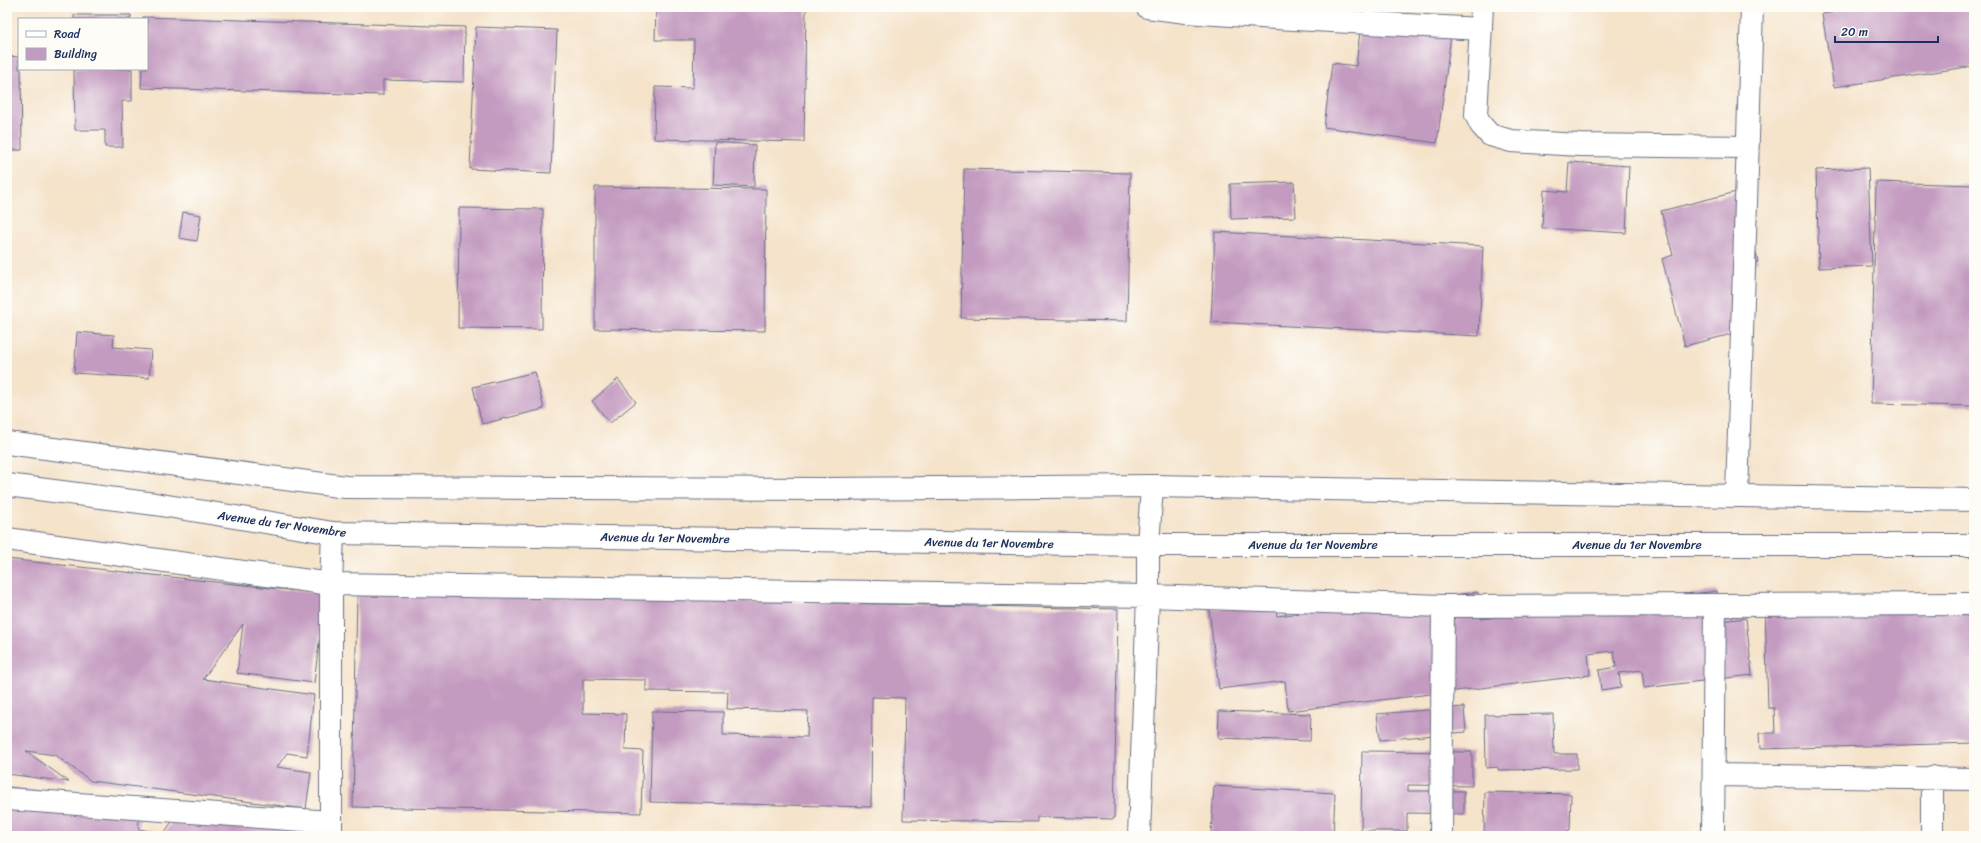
<svg xmlns="http://www.w3.org/2000/svg" width="1981" height="843" font-family="Sriracha,sans-serif">
<rect width="100%" height="100%" fill="#fdfcf7"/>
<filter id="ink" filterUnits="userSpaceOnUse"><feTurbulence type="fractalNoise" baseFrequency=".025" numOctaves="2"/><feDisplacementMap in="SourceGraphic" scale="8" xChannelSelector="R" yChannelSelector="G"/><feConvolveMatrix kernelMatrix="1 2 1 2 8 2 1 2 1" color-interpolation-filters="sRGB"/></filter>
<filter id="wash" filterUnits="userSpaceOnUse"><feTurbulence type="fractalNoise" baseFrequency=".012" numOctaves="4" result="noise"/><feDisplacementMap in="SourceGraphic" scale="16" xChannelSelector="R" yChannelSelector="G"/><feGaussianBlur stdDeviation="0.9" result="paint"/><feColorMatrix in="noise" values="0 0 0 0 0 0 0 0 0 0 0 0 0 0 0 0 0 1.4 0 .05"/><feComposite in="paint" operator="in"/></filter>
<g filter="url(#wash)">
<rect width="100%" height="100%" fill="#f5e3ca"/>
<g id="blocks">
<path fill="#c39ac0" d="M656,7H806L804,142L654,139L655,87L693,88L694,40H655Z
M1274,7H1299L1452,28L1437,143L1324,127L1332,63L1356,66L1360,31Z
M1847,7H1971L1974,24V66L1834,87L1822,14L1848,10Z
M74,15H131V19H74Z
M143,17L465,27L464,82L383,80V95L141,88L142,69H147V19H143Z
M476,27L557,30L551,173L470,169Z
M7,56L19,57V69H21L22,150H7Z
M74,69H132V101H122L123,147H105V130H75Z
M715,142L755,145L754,187L713,185Z
M1569,162L1629,166L1626,233L1542,228L1544,190L1567,192Z
M1868,168L1872,266L1819,268L1816,170Z
M964,169L1130,173L1127,321L961,318Z
M1294,182L1296,217L1231,219L1230,184Z
M1876,182L1974,185V406L1871,404Z
M595,187L766,189L765,331L595,329Z
M1740,191L1758,262L1735,268L1751,329L1685,346L1662,259L1673,255L1661,211Z
M459,208L543,209L542,329L458,328Z
M183,212L201,215L197,241L179,238Z
M1215,232L1483,246L1479,336L1211,322Z
M77,332L114,335L113,347L151,350L149,378L74,373Z
M535,372L544,409L482,424L473,387Z
M618,379L636,402L610,423L592,401Z
M7,559L325,594L314,683L237,673L243,624L203,679L314,695L307,756L287,753L277,767L311,772L306,809L91,781L55,755L26,751L69,782L7,774Z
M1717,591L1721,621L1746,618L1752,675L1644,688L1642,670L1619,673L1621,687L1601,690L1599,670L1616,667L1614,651L1588,654L1590,675L1288,711L1285,681L1219,689L1209,610L1275,603L1277,616L1478,592L1481,619Z
M357,593L1118,609L1114,819L1037,817V822L903,820L905,698L872,697L871,807L650,802L652,711L723,712V735L807,737L808,711L727,709L728,692L646,691V680L583,679V713L626,714L625,750L643,751L641,813L353,807Z
M1974,603V743L1760,749L1759,733H1775L1774,708H1768L1765,608Z
M1464,707L1466,732L1380,740L1377,714Z
M1219,711L1311,714L1310,741L1218,738Z
M1553,714L1554,754H1577V769L1498,770V767L1486,768L1485,715Z
M1362,751L1472,752V786L1408,785V791H1464V814L1407,813V831H1361Z
M1214,786L1335,793L1333,836H1259L1211,833Z
M7,787L141,805L138,829L164,833L181,809L330,830V836H7Z
M1485,792L1571,794L1570,830H1568L1567,836H1484Z"/>
</g>
</g>
<g filter="url(#ink)">
<use href="#blocks" fill-opacity="0" stroke="#676e84" stroke-width="1"/>
<g fill="none" stroke-linecap="round" stroke-linejoin="round">
<defs>
<path id="minor" d="M1147,7L1186,12L1276,18L1481,29
M1482,7L1476,115L1481,125L1490,135L1511,141L1580,145L1747,147
M1737,495L1752,7
M7,539L331,584L1148,596L1443,606L1974,604
M1714,775L1974,779
M7,799L331,822
M331,836V584L333,533
M1139,836L1148,596V545L1152,486
M1441,836L1443,606
M1713,836L1715,605
M1932,836V777"/>
<path id="primary" d="M7,443L346,487L828,489L1152,486L1974,500
M7,485L155,504L333,533L1148,545H1974"/>
</defs>
<use href="#minor" stroke="#676e84" stroke-width="24"/>
<use href="#primary" stroke="#676e84" stroke-width="24"/>
<use href="#minor" stroke="#fff" stroke-width="22"/>
<use href="#primary" stroke="#fff" stroke-width="22"/>
</g>
</g>
<g text-anchor="middle" dominant-baseline="central" stroke-width="3.5" stroke-linejoin="round" paint-order="stroke">
<g font-size="12" fill="#1b2f5e" stroke="#fdfcf7">
<text transform="translate(282 524) rotate(8)">Avenue du 1er Novembre</text>
<text transform="translate(665 538) rotate(1)">Avenue du 1er Novembre</text>
<text transform="translate(989 543) rotate(1)">Avenue du 1er Novembre</text>
<text x="1313" y="545">Avenue du 1er Novembre</text>
<text x="1637" y="545">Avenue du 1er Novembre</text>
</g>
</g>
<rect width="1981" height="843" fill="none" stroke="#fdfcf7" stroke-width="24"/>
<rect x="18" y="18" width="130" height="52" fill="#fdfcf7" stroke="#a3aaba"/>
<rect x="26" y="31" width="20" height="6" fill="#ffffff" stroke="#a3aaba"/>
<text x="54" y="38" font-size="12" fill="#1b2f5e">Road</text>
<rect x="26" y="48" width="20" height="12" fill="#c39ac0" stroke="#a3aaba"/>
<text x="54" y="58" font-size="12" fill="#1b2f5e">Building</text>
<path d="M1835 36v6h103v-6" fill="none" stroke="#1b2f5e" stroke-width="2"/>
<text x="1841" y="36" font-size="12" fill="#1b2f5e" stroke="#fdfcf7" stroke-width="3" paint-order="stroke">20 m</text>
</svg>
